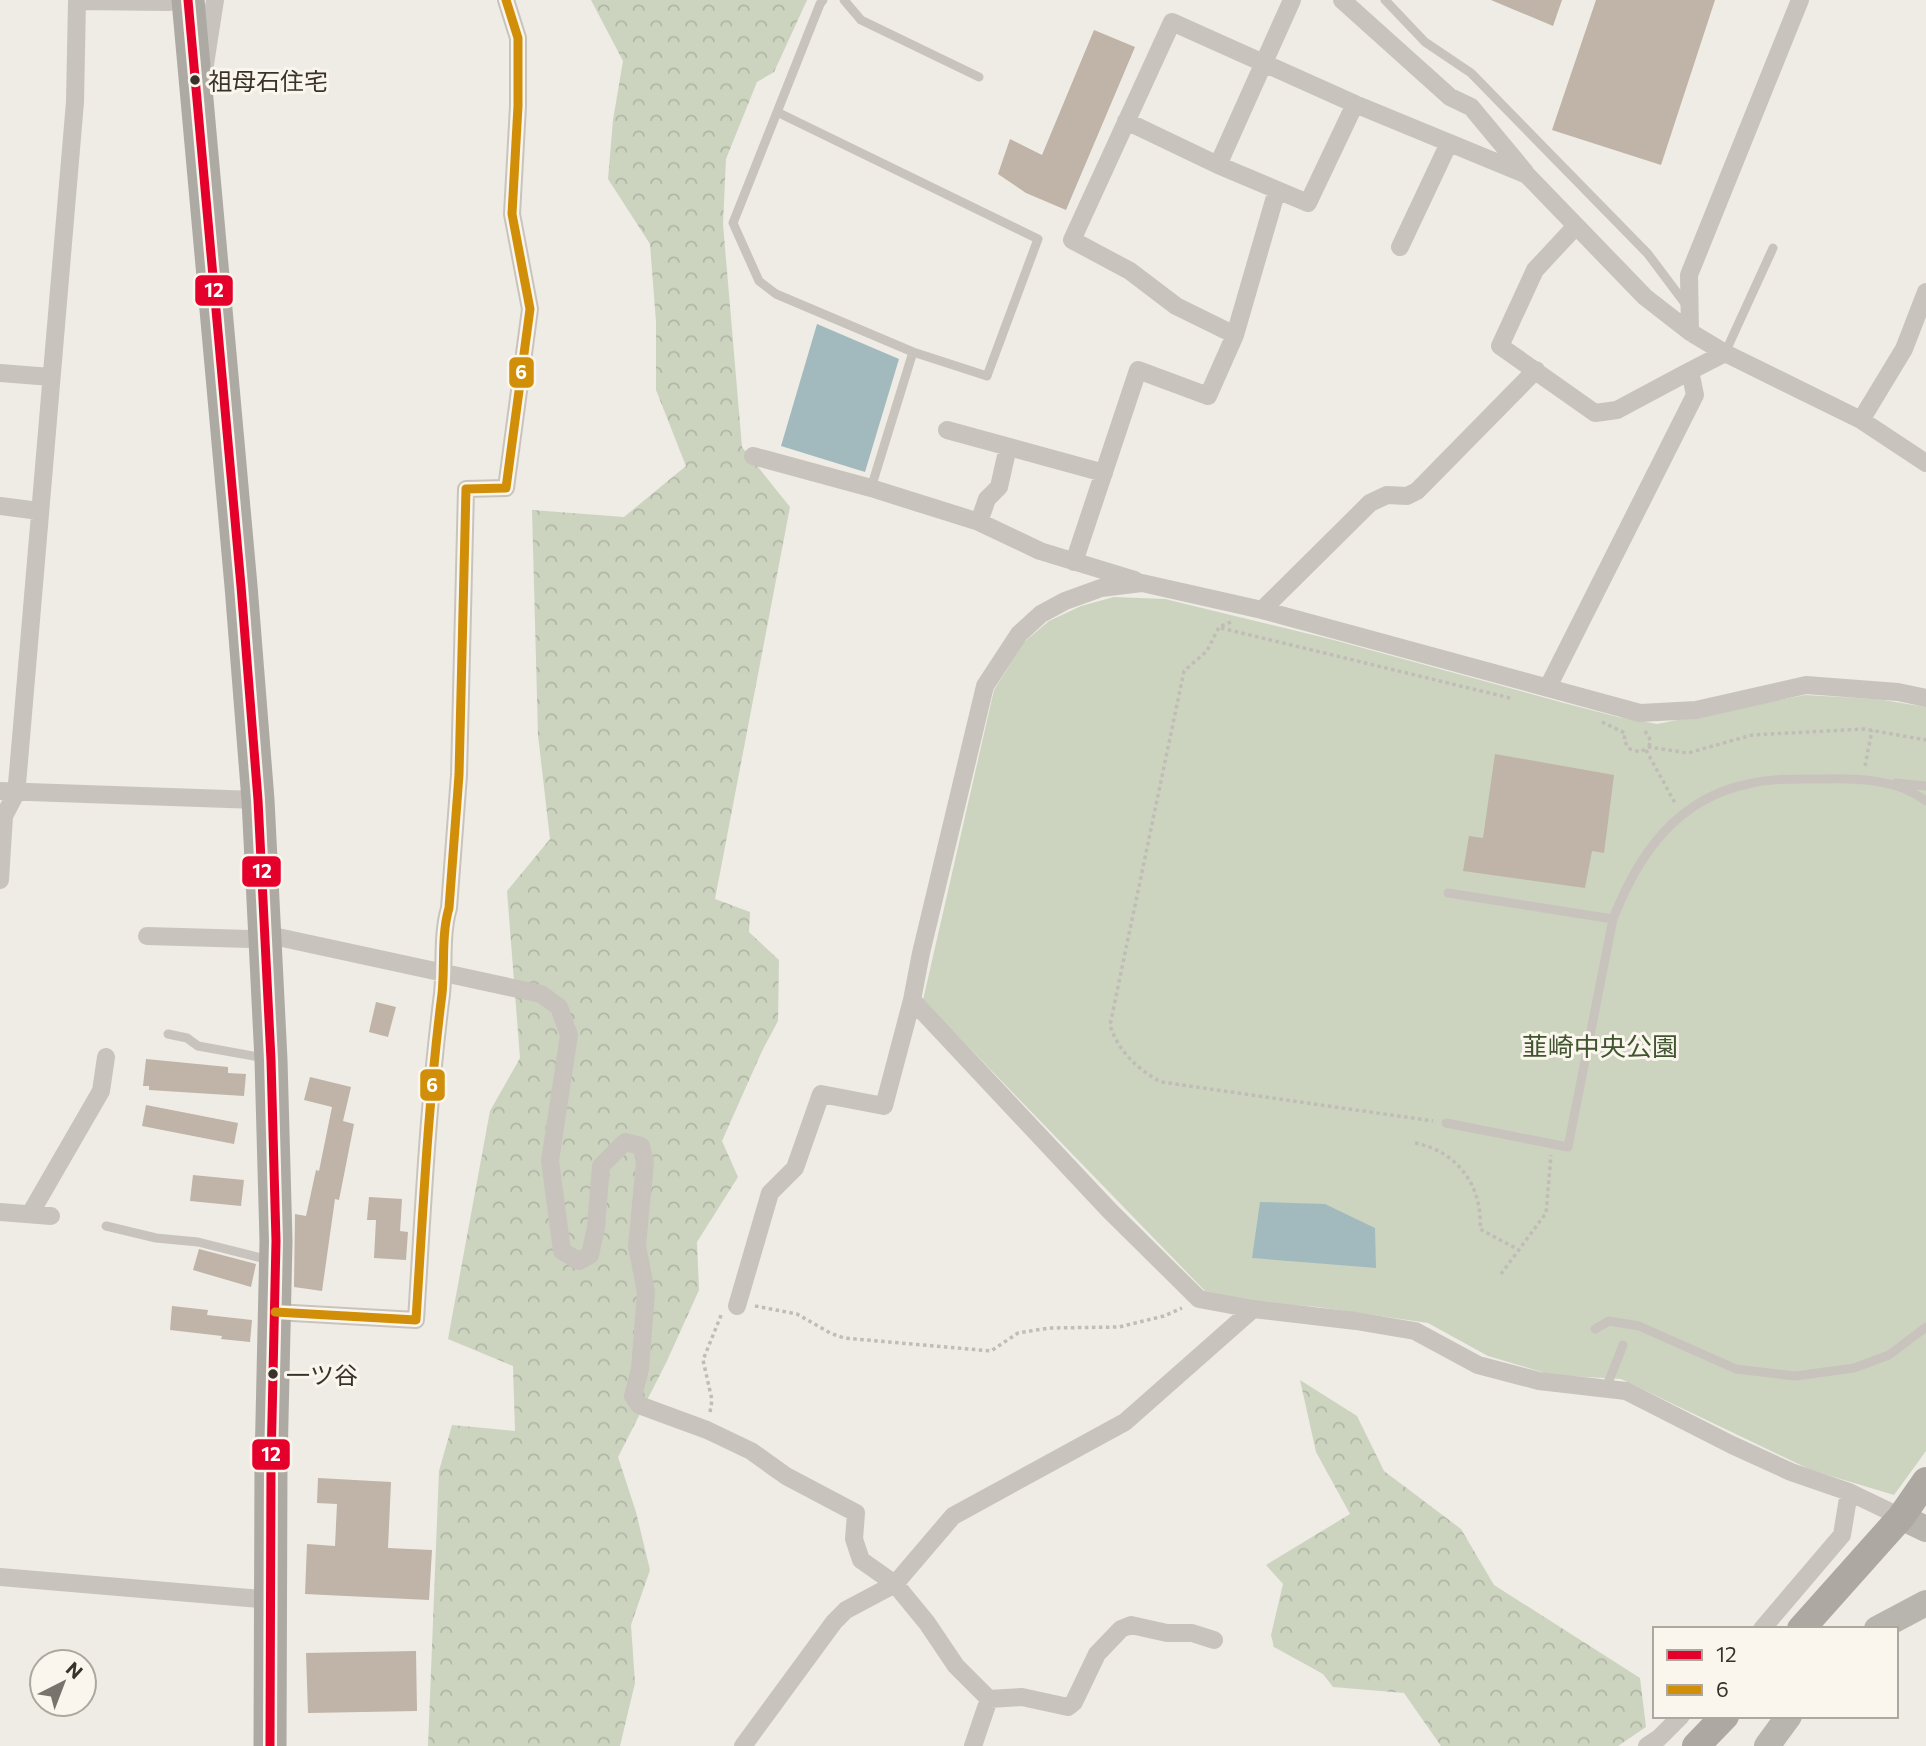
<svg xmlns="http://www.w3.org/2000/svg" width="1926" height="1746" font-family="Commissioner,'Noto Sans JP',sans-serif">
<defs>
<pattern id="forest-crowns" width="20" height="18" patternUnits="userSpaceOnUse" patternTransform="scale(1.75)"><rect width="20" height="18" fill="#ccd4c0"/><path d="M2 6a3 3 0 1 1 6 0M12 15a3 3 0 1 1 6 0" fill="none" stroke="#b0b6a5"/></pattern>
</defs>
<rect width="100%" height="100%" fill="#eeece5"/>
<path fill="#ccd4c0" d="M1114,597L1165,599L1330,639L1564,703L1618,717L1657,724L1805,695L1877,699L1926,707V1451L1894,1495L1811,1470L1621,1379L1552,1375L1488,1356L1428,1323L1318,1307L1257,1302L1205,1291L923,1000L994,690L1024,642L1049,621L1081,606Z"/>
<path fill="url(#forest-crowns)" d="M591,0H807L774,72L757,82L726,159L723,224L742,447L790,507L715,899L750,912L749,932L779,960L778,1021L762,1051L722,1141L738,1177L697,1242L699,1290L666,1363L618,1457L636,1512L650,1570L631,1625L635,1683L620,1746H428L439,1471L452,1425L515,1431L513,1366L448,1339L490,1111L520,1058L507,891L550,839L538,735L532,510L624,517L686,466L656,390V322L650,244L608,179L613,120L623,61Z
M1300,1380L1357,1416L1384,1471L1461,1529L1494,1585L1640,1678L1646,1727L1618,1746H1441L1404,1693L1333,1687L1323,1674L1274,1647L1271,1635L1283,1584L1266,1565L1350,1514L1316,1452Z"/>
<path fill="#a2babe" d="M817,324L899,359L865,472L781,446Z
M1260,1202L1325,1204L1375,1228L1376,1268L1252,1258Z"/>
<path fill="#c0b3a7" d="M1491,0H1562L1553,26Z
M1596,0H1715L1661,165L1552,130Z
M1094,30L1135,47L1066,210L1026,193L998,174L1010,139L1042,155Z
M1495,754L1614,775L1604,853L1592,851L1585,888L1463,871L1469,836L1483,838Z
M376,1002L396,1007L388,1037L369,1032Z
M146,1059L228,1067V1073L246,1074L244,1096L149,1090V1086H143Z
M310,1077L351,1087L343,1121L354,1124L339,1200L335,1199L322,1291L294,1287L295,1214L306,1216L316,1170L319,1171L332,1107L304,1100Z
M146,1105L238,1123L234,1144L142,1126Z
M193,1175L244,1180L241,1206L190,1201Z
M369,1197L402,1199L400,1231L408,1232L406,1260L374,1258L376,1220H367Z
M199,1249L256,1264L251,1287L193,1270Z
M172,1306L208,1310L207,1315L252,1320L250,1342L221,1339L222,1336L170,1330Z
M318,1478L391,1482L388,1548L432,1550L429,1600L305,1594L307,1544L335,1546L337,1504L317,1503Z
M416,1651L417,1711L308,1713L306,1653Z"/>
<g fill="none" stroke-linecap="round" stroke-linejoin="round">
<path stroke="#c0bcb6" stroke-width="3.5" stroke-dasharray="3.5 3.5" stroke-linecap="butt" d="M1231,622L1219,627L1207,651L1184,671L1110,1025C1118,1051 1137,1069 1161,1082L1433,1121
M1221,628L1510,698
M1602,722L1625,733L1624,741L1630,749L1640,752L1649,747L1688,753L1752,735L1864,729L1926,740
M1645,731L1651,741L1649,746
M1646,750L1675,803
M1865,766L1872,730
M1415,1143C1457,1151 1483,1186 1480,1229L1517,1249
M1501,1274L1546,1213L1551,1155
M755,1306L797,1314L830,1333L844,1338L991,1351L1018,1333L1049,1328L1119,1327L1164,1316L1182,1308
M710,1412L712,1400L703,1360L722,1313"/>
<path stroke="#c8c4bd" stroke-width="9" d="M844,0L861,20L979,77
M1385,0L1425,42L1471,73L1648,254L1687,306
M777,112L1038,239L987,376L913,352L776,294L759,281L733,223L820,4L823,0
M1725,353L1773,248
M871,488L913,352
M1896,783L1926,786
M1448,893L1613,919C1638,855 1676,799 1748,784C1772,778 1798,779 1823,779C1858,778 1897,779 1926,801
M168,1034L187,1038L198,1046L264,1058
M1446,1123L1568,1147L1613,919
M106,1226L156,1238L198,1242L269,1260
M1595,1329L1609,1321L1639,1326L1736,1369L1795,1376L1854,1368L1889,1355L1926,1327
M1606,1388L1623,1345"/>
<path stroke="#c8c4bd" stroke-width="18" d="M1292,0L1218,165L1308,203L1355,104
M1342,0L1450,97L1471,107L1525,172
M205,64L215,0
M1126,121L1218,165
M1576,226L1535,270L1500,346L1595,413L1617,410L1690,371
M1400,247L1449,143
M1690,332L1689,275L1800,0
M1235,335L1176,306L1130,271L1072,240L1172,22L1355,104L1527,175L1645,297L1690,332L1725,353L1861,420L1926,463
M0,373L51,377
M1861,420L1904,349L1926,292
M947,430L1104,473
M753,456L871,488L979,522L1040,551L1135,580
M0,506L39,511
M979,522L987,499L999,487L1008,447
M1074,562L1138,370L1208,396L1235,335L1277,190
M1262,610L1370,503L1387,495L1407,496L1417,491L1536,370
M1548,687L1695,395L1690,371L1725,353
M0,791L258,800
M0,880L4,816L16,793L18,773L75,102L77,1L169,2
M147,936L250,939L264,934L541,994L559,1007L569,1035L550,1161L562,1251L579,1261L590,1255L596,1227L601,1166L625,1142L641,1146L645,1162L637,1246L646,1292L640,1369L633,1396L639,1405L707,1430L751,1451L786,1476L856,1513L854,1539L861,1560L895,1584L927,1623L956,1666L989,1699L973,1746
M0,1212L51,1216
M30,1214L101,1091L106,1057
M737,1306L770,1193L795,1168L821,1094L884,1106L912,1000
M275,1312L416,1320C423,1210 428,1103 442,994C445,966 441,935 449,908L459,775L466,489L506,488L530,309L512,214L518,106V38L506,0
M1901,1517L1849,1492L1791,1472L1732,1445L1626,1391L1539,1381L1478,1365L1415,1331L1356,1321L1253,1309L1199,1299L1109,1210L912,1000L921,953L985,686L1019,634L1041,614L1065,601L1101,588L1142,583L1262,610L1640,713L1696,710L1806,685L1898,692L1926,698
M0,1577L272,1600
M1762,1629L1842,1535L1849,1492
M989,1699L1022,1697L1068,1707L1074,1702L1097,1654L1121,1629L1131,1625L1167,1633H1192L1214,1640
M743,1746L834,1622L846,1610L895,1584L953,1516L1125,1422L1253,1309
M1647,1746L1659,1738L1681,1716"/>
<path stroke="#b8b4ae" stroke-width="26" d="M1901,1517L1926,1529
M1877,1629L1926,1603
M1767,1746L1789,1716"/>
<path stroke="#ada8a2" stroke-width="28" d="M1801,1629L1901,1517L1926,1481
M1696,1746L1725,1716"/>
<path stroke="#adaaa4" stroke-width="33" d="M188,0L241,586L258,800L271,1060L276,1241L271,1464L270,1746"/>
<defs>
<path id="bus-1" d="M188,0L241,586L258,800L271,1060L276,1241L271,1464L270,1746"/>
<path id="bus-2" d="M275,1312L416,1320C423,1210 428,1103 442,994C445,966 441,935 449,908L459,775L466,489L506,488L530,309L512,214L518,106V38L506,0"/>
</defs>
<use href="#bus-1" stroke="#faf6ed" stroke-width="14"/>
<use href="#bus-2" stroke="#faf6ed" stroke-width="14"/>
<use href="#bus-1" stroke="#e4002b" stroke-width="9"/>
<use href="#bus-2" stroke="#d18f09" stroke-width="9"/>
</g>
<g fill="#39322b" stroke="#faf6ed" stroke-width="2.5">
<circle cx="195" cy="80" r="6"/>
<circle cx="273" cy="1374" r="6"/>
</g>
<g text-anchor="middle" dominant-baseline="central" stroke-width="6" stroke-linejoin="round" paint-order="stroke">
<g font-size="24" fill="#39322b" stroke="#faf6ed" text-anchor="start">
<text x="208" y="80">祖母石住宅</text>
<text x="286" y="1374">一ツ谷</text>
</g>
<g font-size="26" fill="#415630" stroke="#faf6ed">
<text x="1600" y="1045">韮崎中央公園</text>
</g>
</g>
<g stroke="#faf6ed" stroke-width="2.5">
<rect x="194" y="274" width="40" height="33" rx="7" fill="#e4002b"/>
<rect x="508" y="356" width="27" height="33" rx="7" fill="#d18f09"/>
<rect x="241" y="855" width="41" height="33" rx="7" fill="#e4002b"/>
<rect x="419" y="1068" width="27" height="34" rx="7" fill="#d18f09"/>
<rect x="251" y="1438" width="40" height="33" rx="7" fill="#e4002b"/>
</g>
<g font-size="19" text-anchor="middle" font-weight="bold" fill="#fff">
<text x="214" y="297">12</text>
<text x="521" y="379">6</text>
<text x="262" y="878">12</text>
<text x="432" y="1092">6</text>
<text x="271" y="1461">12</text>
</g>
<rect x="1653" y="1627" width="245" height="91" fill="#faf6ed" stroke="#ada89f" stroke-width="2"/>
<rect x="1667" y="1650" width="35" height="10" fill="#e4002b" stroke="#ada89f" stroke-width="2"/>
<text x="1716" y="1662" font-size="21" fill="#39322b">12</text>
<rect x="1667" y="1685" width="35" height="10" fill="#d18f09" stroke="#ada89f" stroke-width="2"/>
<text x="1716" y="1697" font-size="21" fill="#39322b">6</text>
<g transform="translate(63 1683) rotate(42)"><circle r="33" fill="#faf6ed" stroke="#ada89f" stroke-width="2"/>
<path d="M0-5L12 26L0 18L-12 26Z" fill="#78736c"/>
<text y="-10" font-size="19" font-weight="bold" text-anchor="middle" fill="#39322b">N</text>
</g>
</svg>
